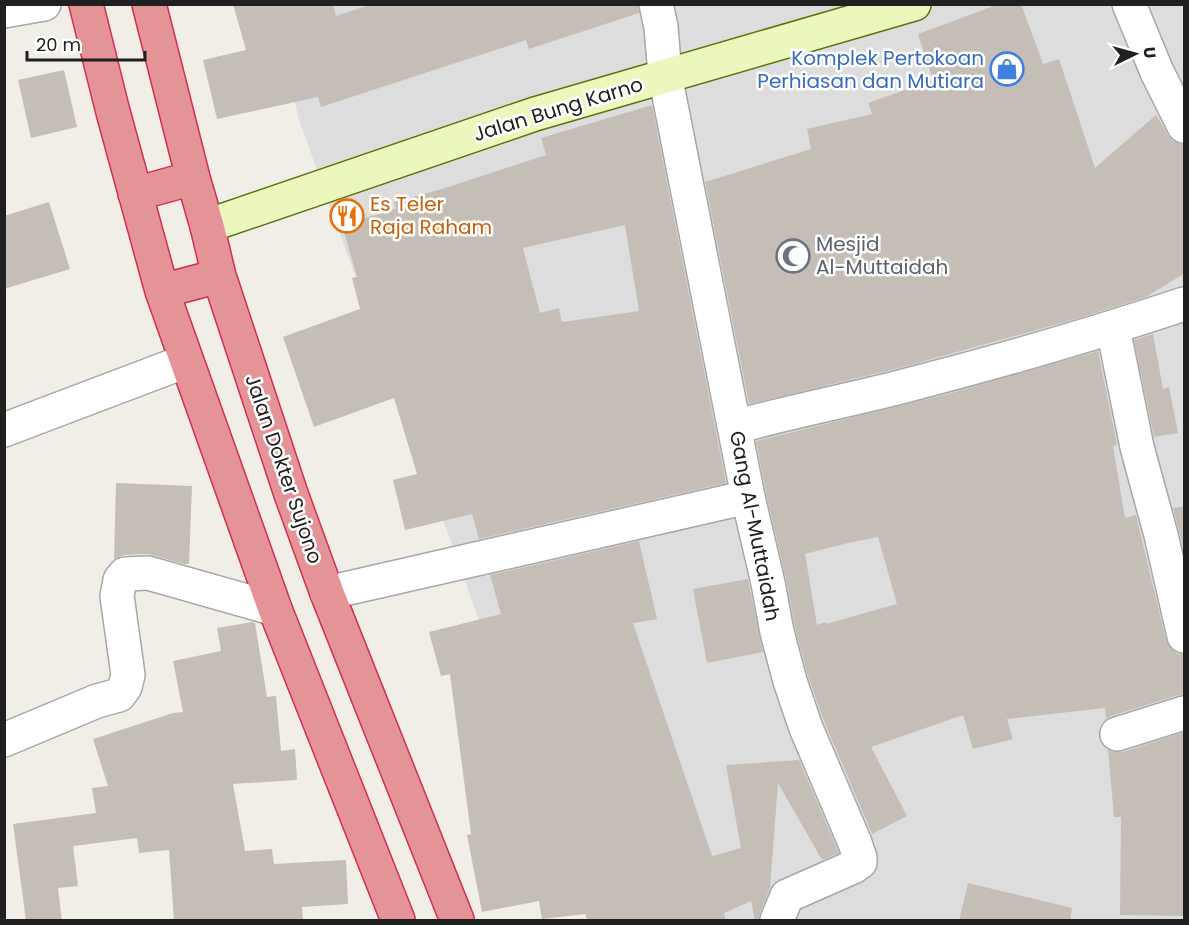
<svg xmlns="http://www.w3.org/2000/svg" width="1189" height="925" font-family="Poppins,sans-serif">
<rect width="100%" height="100%" fill="#f0eee7"/>
<path fill="#dedddd" d="M272,5H1184V920H587L299,120Z"/>
<path fill="#c5beb7" fill-rule="evenodd" d="M233,4H333L336,16L372,4H638L639,13L529,49L526,40L321,107L318,97L217,119L203,60L246,50Z
M999,4H1021L1043,64L1059,59L1095,168L1156,115L1168,135L1173,141L1182,144L1185,147V273L1146,297L1076,319L903,367L749,404L705,182L811,149L807,129L872,114L868,103L933,80L918,34Z
M64,70L77,127L31,138L18,80Z
M652,105L726,483L479,539L472,514L405,530L393,480L417,474L394,398L314,427L283,337L360,309L352,278L357,277L342,225L396,209L394,202L442,189L546,155L541,138ZM625,225L639,311L562,322L559,308L540,313L523,248Z
M49,202L70,269L4,289V216Z
M1153,334L1163,389L1169,387L1178,433L1154,437L1134,340Z
M1098,351L1117,445L1113,446L1125,518L1136,515L1166,640L1171,649L1178,654H1185V695H1178L1111,716L1106,719L1105,708L1007,719L1013,739L973,749L963,715L871,747L907,816L872,834L824,721L808,676L795,628L786,579L766,493L756,441L948,394ZM878,537L897,604L826,624L825,622L817,625L805,554L848,543Z
M116,483L192,486L189,564H184L148,554L124,555L114,559Z
M1185,506V554L1173,508Z
M639,541L657,619L633,623L712,856L741,848L726,765L799,760L839,853L822,860L778,783L770,888L760,913L759,921H755L751,901L724,913L726,921H587L586,914L542,919L539,901L482,912L467,835L471,834L450,674L441,676L429,632L501,614L490,575Z
M748,579L763,652L707,663L693,589Z
M252,622L255,623L267,697L276,696L281,751L295,749L297,780L233,784L245,851L272,849L274,864L346,860L348,904L302,907L303,921H174L169,850L139,853L137,838L73,846L78,886L58,888L62,921H26L13,824L96,813L92,788L108,786L93,739L173,713L183,712L173,661L221,651L217,628Z
M1185,732V916L1120,915L1121,817H1114L1108,750L1113,752H1123Z
M968,883L1072,908L1070,921H959Z"/>
<g fill="none" stroke-linecap="round" stroke-linejoin="round">
<defs>
<path id="street" d="M656,4L661,27L665,75L748,497L768,583L777,632L790,681L806,728L855,843L860,858V862L853,867L787,896L777,920
M1129,4L1157,72L1184,126
M4,11L44,4
M1113,328L1137,447L1161,535L1184,636
M735,427C792,411 851,400 908,385C1001,361 1094,334 1184,304
M4,430L186,361
M327,593L748,497
M1117,734L1184,713
M4,740L97,701L119,695L125,687L128,675L117,596L120,580L125,574L148,573L275,609"/>
<path id="secondary" d="M207,226L535,114L914,4"/>
<path id="highway" d="M86,4L113,112L162,291L275,609L398,920
M149,4L193,178L207,226L219,276L291,494L327,593L457,920
M135,194L193,178
M162,291L219,276"/>
</defs>
<use href="#street" stroke="#a7a7a7" stroke-width="36"/>
<use href="#secondary" stroke="#5a740a" stroke-width="36"/>
<use href="#highway" stroke="#d42f51" stroke-width="36"/>
<use href="#street" stroke="#fff" stroke-width="33"/>
<use href="#secondary" stroke="#ecf7be" stroke-width="33"/>
<use href="#highway" stroke="#e49397" stroke-width="33"/>
</g>
<defs>
<symbol id="shop-ring" viewBox="-11 -11 22 22"><circle r="9.5" fill="#fff" stroke="#3f7fe0" stroke-width="1.5"/><path d="M-5-2.5h2.3a2.7 3.5 0 0 1 5.4 0H5L5.5 6h-11ZM-1.5-2.5h3a1.5 2.3 0 0 0-3 0Z" fill="#3f7fe0"/></symbol>
<symbol id="restaurant-ring" viewBox="-11 -11 22 22"><circle r="9.5" fill="#fff" stroke="#e8710a" stroke-width="1.5"/><path d="M-5-6h1v4h1v-4h1v4h1v-4h1v5L-1.5 .5V6h-2V.5L-5-1ZM5-6V6H3V1.5H1.5Q1.5-4 5-6Z" fill="#e8710a"/></symbol>
<symbol id="mosque-ring" viewBox="-11 -11 22 22"><circle r="9.5" fill="#fff" stroke="#6b7280" stroke-width="1.5"/><path d="M3.5-4.9A6 6 0 1 0 3.5 4.9A5 5 0 1 1 3.5-4.9Z" fill="#6b7280"/></symbol>
</defs>
<g fill-rule="evenodd">
<use href="#shop-ring" x="988" y="50" width="38" height="38"/>
<use href="#restaurant-ring" x="328" y="197" width="38" height="38"/>
<use href="#mosque-ring" x="774" y="237" width="38" height="38"/>
</g>
<g text-anchor="middle" dominant-baseline="central" stroke-width="5" stroke-linejoin="round" paint-order="stroke">
<g font-size="20" fill="#366cbe" stroke="#fff" text-anchor="end">
<text x="984" y="58">Komplek Pertokoan<tspan x="984" dy="23">Perhiasan dan Mutiara</tspan></text>
</g>
<g font-size="20" fill="#202020" stroke="#fff">
<text transform="translate(558 109) rotate(-17)">Jalan Bung Karno</text>
<text transform="translate(284 469) rotate(71)">Jalan Dokter Sujono</text>
<text transform="translate(755 526) rotate(79)">Gang Al-Muttaidah</text>
</g>
<g font-size="20" fill="#c56008" stroke="#fff" text-anchor="start">
<text x="370" y="204">Es Teler<tspan x="370" dy="23">Raja Raham</tspan></text>
</g>
<g font-size="20" fill="#5b616d" stroke="#fff" text-anchor="start">
<text x="816" y="244">Mesjid<tspan x="816" dy="23">Al-Muttaidah</tspan></text>
</g>
</g>
<rect width="1189" height="925" fill="none" stroke="#202020" stroke-width="12"/>
<g transform="translate(1135 54) rotate(85)" stroke="#ffffff" stroke-width="4.5" paint-order="stroke">
<path d="M0-4.5L10 22L0 15L-10 22Z" fill="#202020"/>
<text y="-9" font-size="16" font-weight="bold" text-anchor="middle" fill="#202020">U</text>
</g>
<path d="M27 51v9h118v-9" fill="none" stroke="#202020" stroke-width="3"/>
<text x="36" y="51" font-size="18" fill="#202020" stroke="#ffffff" stroke-width="4.5" paint-order="stroke">20 m</text>
</svg>
